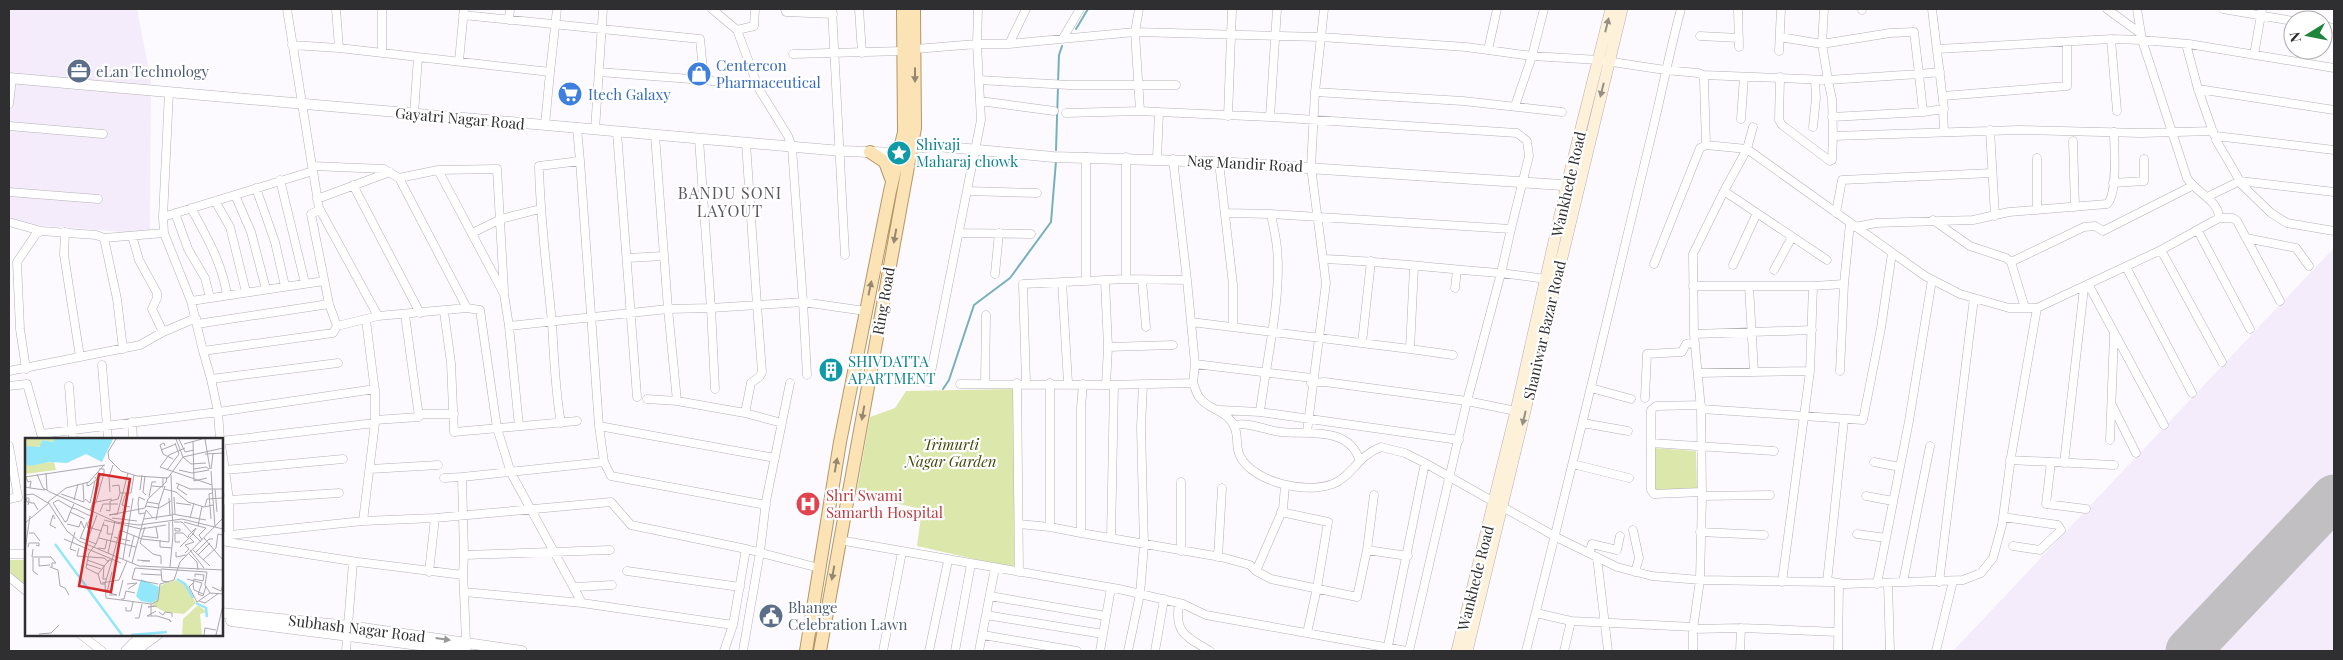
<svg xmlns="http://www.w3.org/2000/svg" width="2343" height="660" font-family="'Playfair Display',serif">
<rect width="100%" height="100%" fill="#fdfaff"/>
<path fill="#f4ecfa" d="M9,9H137L151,80L150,234L9,223Z
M2334,248V651H1953L2271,314Z"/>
<path fill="#dce7ab" d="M1014,389V568L917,546L922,509L856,495L870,417L895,408L906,391Z
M1654,448L1696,451L1697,491L1654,490Z
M9,560H26V587L9,573Z"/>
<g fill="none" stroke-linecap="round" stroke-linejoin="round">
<path stroke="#75b0be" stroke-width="2" d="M1076,29L1088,9
M1058,83L1059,55L1062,46
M1056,150L1058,87
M943,389L949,380L974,305L1010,278L1051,222L1056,161"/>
<path stroke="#c2bfc3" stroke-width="45" d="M2188,651L2334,497"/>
<defs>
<path id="minor" d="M287,9L312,166L384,169L399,178L438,170L504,294L509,326L668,309L711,308L715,389
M336,9L339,48
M382,9V53
M712,9L737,30L759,89L788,136L792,147L803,302L757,305L746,143
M785,9L786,12L833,14
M832,9L845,255
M859,9L862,53
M1139,9L1135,32L1140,111L1159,112L1157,159
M1738,9L1739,47
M1862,9V10
M2107,9L2140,33
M2223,9L2293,21
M463,15L700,39L704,80L599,72
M509,20L510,9
M2323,26L2334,28
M737,30L754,26L755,9
M1914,32L1919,74L1828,80L1822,44L1890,33Z
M1700,36L1739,38
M1780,37L1822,44L1824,9
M1063,38L1080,9
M2111,39L2117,111
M1009,44L1026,9
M2186,44L2198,89L2214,135
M292,45L339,48L550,72L557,9
M915,49L977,44H1009L1135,32L1321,37L1466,47L1532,56L1599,60L1665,70L1698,73L1703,75L1704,81L1706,145L1747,149L1925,276L1960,294L2009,308H2037
M1938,49L2111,39L2142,40L2189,44L2334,68
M1488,50L1497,9
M1779,51L1781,9
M793,54L903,51
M2254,55L2262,9
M459,61L464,9
M1703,75L1828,80L1832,99L1833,136L2019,130L2141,133L2213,131
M1780,77L1779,120L1782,125L1830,161L1832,160L1833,136
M704,80L735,84
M979,80L1069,85H1176
M2198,89L2334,110
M1315,92L1463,101L1562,112
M1943,96L2067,86V42
M980,101L1054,111
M9,104L12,78
M1515,106L1532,56L1544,9
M1943,110L1944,132
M1159,112L1270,117L1277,9
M1923,112L1944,109L1932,9
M1066,113L1140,111
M414,114L418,57
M1228,116L1232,9
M1270,117L1517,133L1527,141L1529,156L1511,229
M1832,117L1923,112L1919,74L1940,72
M1741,119L1744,77
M545,125L550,72
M9,126L103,134
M1813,127L1816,98L1815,80
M577,128L580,161
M595,130L603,9
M1990,130L1995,216
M617,132L637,397
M655,135L668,309L677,401L745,413L751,383L760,376L762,372L757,305L711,308L699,139
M2073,141L2075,207
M1126,157V279
M1219,162L1233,285V327
M438,170L497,169L504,291
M313,171L319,208L378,316
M399,178L467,308L480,310L497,428L511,473L582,603L733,625L724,651
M280,180L305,283
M2240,181L2334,192
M2239,182L2271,213L2287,223L2334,231
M2113,183L2144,181V159
M353,185L420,313
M256,188L275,242L285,286
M968,191L1037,193
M1724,191L1827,260
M9,192L98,199
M235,195L251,232L266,289
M2209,198L2211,195L2240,181L2216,140V136L2334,150
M317,199L390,172
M215,201L230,227L246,292
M191,208C207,237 222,263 227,295
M320,210L311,214L329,304L337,326
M2037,210V158
M175,213L188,249L205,278L210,298
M1225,213L1271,214L1511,229L1501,273L1546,279
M1836,213L1842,180L1992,173
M163,217L169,92
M2219,218H2233L2237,221L2280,301
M1933,220L1970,246L2006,258L2011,262L2025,308
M9,222L41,231
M1855,227L1876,223L1973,220L2009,212L2107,204C2118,194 2114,148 2114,132
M2198,231L2250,329
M65,232L64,255L80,357
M472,233L501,219L540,209
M959,233L1031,234
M104,238L164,233
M2246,238L2296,248L2309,266
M133,239L139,260L157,293V298L152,309L163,332
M2161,250L2222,362
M627,258L664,256
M1324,259C1383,261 1442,269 1501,273L1467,401L1516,411
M2011,262L2084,227L2095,226L2103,231L2192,186
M1654,264L1700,148L1706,145
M1733,265L1757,213
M1414,267L1410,349L1453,355
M2126,267L2192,393
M1774,270L1792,237
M995,274L999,233
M1142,280L1146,327
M1187,280L1195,364L1193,383
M1086,281V157
M1105,281L1108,347L1106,385
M1062,282L1068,383
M2088,284L2164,425
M1693,286H1813
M1749,286L1754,372
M1455,288L1457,270
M191,301L324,281
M444,312L451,363L454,432L577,421
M1191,322L1410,349
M197,324L329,304
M509,326L519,426
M1694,334L1812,330
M1362,343L1371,261
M1108,347L1173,345
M203,351L191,301L164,233L163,217L313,171L312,166
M1195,364L1312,378
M102,365L108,439
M26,369L20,329L17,262L36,234L41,231L96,235L104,238L117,299L123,349
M9,371L140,345L163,332L196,318
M1840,371L1844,284
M1698,373L1810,371
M807,375L803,302L865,311
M211,379L203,351L333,333L337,326L378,316L467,308
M929,382L981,120L977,44L978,9
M985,383L986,315
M1017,383L1019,572
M1026,383L1023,284L1126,279L1187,280L1173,159
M1050,383V527L1081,533V407L1083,384
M1311,383L1325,382L1467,401L1409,651
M960,384L1106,385L1193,383C1195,387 1196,393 1199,397C1208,410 1227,410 1234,426C1239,435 1235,446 1240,456C1253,483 1311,496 1337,482C1355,472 1358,456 1381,447L1405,453L1425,463
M9,386L27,384L41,434L218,412L211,379L338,363
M69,386L73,439
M1591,388L1631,399
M1645,398L1647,354L1682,352L1686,344L1695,343
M647,399L677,401
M1701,405L1656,406L1651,410V490L1654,494L1702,492
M2112,405L2136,453
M1701,409L1863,420L1881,328L1892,253
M1220,410L1260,412L1459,440
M1260,412C1266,362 1282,297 1277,248C1276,237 1273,225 1271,214
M745,413L782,423
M419,414H454
M375,420L419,417L405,315
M132,422L133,439
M561,423C555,390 554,356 552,323C547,270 540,219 539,166L580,161L599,426L604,462L611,476L766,505
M1583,423L1628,431
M1234,425C1250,422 1265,430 1280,432C1307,435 1348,426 1359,459
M599,426L775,458
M1307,432L1326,283L1311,167L1315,92L1324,9
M220,439L218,412L375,389
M2110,440L2114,334
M221,441L375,423
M1651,443L1774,451
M221,445L225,470L343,459
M9,446L18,497L9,499
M2010,460L2114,465
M1874,462L1900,467
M2051,462L2046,504L2086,509
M2064,463L2084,288
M1573,464L1629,478
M370,469L438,465
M221,471L225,470L229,500L221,501
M444,478L462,477
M1702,496L1770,495
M1866,496L1893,501
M1281,512L1328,522L1317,588L1307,633
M2003,517L2058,525L2061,530L2040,550L2013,546
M363,521L375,423V392L366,320
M1019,524L1050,527
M1633,530L1639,558L1635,572
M1700,532L1764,535
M1081,533L1221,557L1250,565L1256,571L1271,579L1357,597L1367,550L1408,556
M229,534V500L339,493
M1857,534L1886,538
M221,536L363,521L435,518L611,502L631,525L746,549L733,625
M1111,538L1114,385
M839,540L1119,589L1183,604L1206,615L1407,651
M221,541L358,562L463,575L464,592L582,603
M746,549L819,568
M1367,550L1374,495
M1181,551V482
M1589,553L1592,544L1617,550L1620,536
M9,554H26
M464,555L462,477L604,462
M1218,557L1222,488
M1597,557L1608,651
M627,571L740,587
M1256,571L1283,509L1285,486
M429,572L435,518
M463,575L464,555L610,550
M9,577L26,591
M1782,582L1810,371L1813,286L1844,284L1850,223
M1827,582L1844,420
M1903,582L1930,446
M1939,582L1974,298
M1888,583L1890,651
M1877,584L1909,421L1932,280
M575,587L612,585
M464,592L466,642
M990,596L1106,616
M1179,603C1174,634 1187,637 1210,651
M1536,613L1571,621L1564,651
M986,615L1103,634
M1571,621L1694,627
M1741,628L1838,632
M80,634L102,651
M983,635L1077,651
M346,651L353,562
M743,651L760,552L766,501L790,383
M883,651L902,552
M929,651L948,561
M955,651L971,564
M979,651L995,568
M1100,651L1111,588
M1128,651L1140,594L1144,545L1141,427L1143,384
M1155,651L1164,599
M1387,651L1425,463L1556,537L1617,567L1652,576L1700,580L1832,582L1845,584L1963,580L1981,573L1993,558L2002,525L2011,457L2037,308L2161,250L2219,218C2219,200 2195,192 2187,178L2142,40L2137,9
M1526,651C1569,482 1609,311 1650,141C1661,97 1669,53 1681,9
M1693,651V629
M1740,651L1741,628L1693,629L1700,580L1702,496L1701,409L1694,334L1693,254L1724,191L1747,149L1753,127
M1838,651L1839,583
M1936,651L1953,581"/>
<path id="tertiary" d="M9,78L841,151L899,153L912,148L937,146L1053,157L1219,162L1578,186
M221,613L349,626L522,651
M231,621L466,651
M126,651L143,634
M135,651L158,634"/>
<path id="secondary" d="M1457,651L1516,411L1567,184L1611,9
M1467,651L1622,9"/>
<path id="primary" d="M870,152L885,162L892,181
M806,651L840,442L890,191L904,132L903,9
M820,651L915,128L914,9"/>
</defs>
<use href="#minor" stroke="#b4b1b7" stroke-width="9"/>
<use href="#tertiary" stroke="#b4b1b7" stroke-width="11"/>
<use href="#secondary" stroke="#b4b1b7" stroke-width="12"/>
<use href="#primary" stroke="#b29767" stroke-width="14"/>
<use href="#minor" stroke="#fff" stroke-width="8"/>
<use href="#tertiary" stroke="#fff" stroke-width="10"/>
<use href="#secondary" stroke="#fdf1da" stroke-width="11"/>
<use href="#primary" stroke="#fbe3b6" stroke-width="12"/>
</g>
<defs><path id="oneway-solid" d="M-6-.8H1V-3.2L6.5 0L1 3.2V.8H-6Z" transform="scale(1.25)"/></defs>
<g fill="#969085">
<use href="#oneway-solid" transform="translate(1607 25) rotate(-76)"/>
<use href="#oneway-solid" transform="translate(1602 90) rotate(104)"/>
<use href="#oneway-solid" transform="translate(1524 418) rotate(103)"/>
</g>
<g fill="#958873">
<use href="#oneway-solid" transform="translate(915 75) rotate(90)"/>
<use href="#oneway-solid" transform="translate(895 236) rotate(100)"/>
<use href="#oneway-solid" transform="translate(870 288) rotate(-78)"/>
<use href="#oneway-solid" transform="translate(863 413) rotate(100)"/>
<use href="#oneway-solid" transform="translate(836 465) rotate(-80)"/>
<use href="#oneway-solid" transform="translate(833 573) rotate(100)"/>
</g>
<use fill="#979698" href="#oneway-solid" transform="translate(443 639) rotate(8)"/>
<defs>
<symbol id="office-disc" viewBox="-11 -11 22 22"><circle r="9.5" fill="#5c6f8a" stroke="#fff"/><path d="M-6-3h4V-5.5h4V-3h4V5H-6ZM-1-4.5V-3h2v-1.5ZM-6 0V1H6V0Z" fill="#fff"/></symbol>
<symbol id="shop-disc" viewBox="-11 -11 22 22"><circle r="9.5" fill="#3f7fe0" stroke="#fff"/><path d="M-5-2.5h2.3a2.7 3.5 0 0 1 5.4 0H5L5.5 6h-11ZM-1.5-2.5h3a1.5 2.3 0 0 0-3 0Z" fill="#fff"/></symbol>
<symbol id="supermarket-disc" viewBox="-11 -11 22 22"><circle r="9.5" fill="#3f7fe0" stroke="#fff"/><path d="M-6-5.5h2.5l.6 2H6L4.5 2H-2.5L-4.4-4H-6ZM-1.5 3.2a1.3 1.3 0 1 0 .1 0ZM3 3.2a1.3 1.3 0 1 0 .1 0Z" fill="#fff"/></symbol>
<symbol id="sight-disc" viewBox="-11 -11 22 22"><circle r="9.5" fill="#0f9aa8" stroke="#fff"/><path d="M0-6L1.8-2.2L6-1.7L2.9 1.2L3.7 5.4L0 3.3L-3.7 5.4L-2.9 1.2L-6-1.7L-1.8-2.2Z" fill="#fff"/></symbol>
<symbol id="building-disc" viewBox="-11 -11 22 22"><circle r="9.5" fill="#0f9aa8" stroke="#fff"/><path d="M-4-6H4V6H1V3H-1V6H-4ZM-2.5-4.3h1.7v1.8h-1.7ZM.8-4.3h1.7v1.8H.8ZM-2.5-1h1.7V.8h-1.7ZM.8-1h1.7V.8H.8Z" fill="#fff"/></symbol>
<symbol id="hospital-disc" viewBox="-11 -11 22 22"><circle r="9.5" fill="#e0444e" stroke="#fff"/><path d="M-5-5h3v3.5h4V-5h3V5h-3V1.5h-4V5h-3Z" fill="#fff"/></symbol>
<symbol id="civic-disc" viewBox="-11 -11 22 22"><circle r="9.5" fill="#5c6f8a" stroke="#fff"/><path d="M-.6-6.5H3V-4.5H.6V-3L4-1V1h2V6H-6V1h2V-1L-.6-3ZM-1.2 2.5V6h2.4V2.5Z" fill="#fff"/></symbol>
</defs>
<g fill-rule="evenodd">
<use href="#office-disc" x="65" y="57" width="28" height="28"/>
<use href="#shop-disc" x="685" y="60" width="28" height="28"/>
<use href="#supermarket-disc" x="556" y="80" width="28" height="28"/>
<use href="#sight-disc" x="885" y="139" width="28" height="28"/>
<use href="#building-disc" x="817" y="356" width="28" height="28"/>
<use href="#hospital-disc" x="794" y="490" width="28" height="28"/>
<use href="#civic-disc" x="757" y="602" width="28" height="28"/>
</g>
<g text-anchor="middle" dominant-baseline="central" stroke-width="4.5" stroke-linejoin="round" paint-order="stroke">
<g font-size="15" fill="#366cbe" stroke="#fff" text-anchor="start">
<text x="716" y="65">Centercon<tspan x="716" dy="17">Pharmaceutical</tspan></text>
<text x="588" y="94">Itech Galaxy</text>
</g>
<g font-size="15" fill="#4e5e75" stroke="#fff" text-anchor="start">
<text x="96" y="71">eLan Technology</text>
<text x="788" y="607">Bhange<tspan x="788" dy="17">Celebration Lawn</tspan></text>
</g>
<g font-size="15" fill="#2f2e30" stroke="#fff">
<text transform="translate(460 118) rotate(5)">Gayatri Nagar Road</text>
<text transform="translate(1245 163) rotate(3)">Nag Mandir Road</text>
<text transform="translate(1568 184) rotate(-77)">Wankhede Road</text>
<text transform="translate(883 301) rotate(-80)">Ring Road</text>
<text transform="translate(1544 330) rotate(-77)">Shaniwar Bazar Road</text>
<text transform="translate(1475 578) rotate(-76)">Wankhede Road</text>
<text transform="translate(357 628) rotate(7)">Subhash Nagar Road</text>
</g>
<g font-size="15" fill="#0d838f" stroke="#fff" text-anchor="start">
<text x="916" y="144">Shivaji<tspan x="916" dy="17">Maharaj chowk</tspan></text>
<text x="848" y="361">SHIVDATTA<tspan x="848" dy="17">APARTMENT</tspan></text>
</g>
<g font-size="15" font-style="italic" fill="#404707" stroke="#fff">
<text x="951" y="444">Trimurti<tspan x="951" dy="17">Nagar Garden</tspan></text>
</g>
<g font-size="15" fill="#be3a42" stroke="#fff" text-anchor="start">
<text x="826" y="495">Shri Swami<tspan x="826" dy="17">Samarth Hospital</tspan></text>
</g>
<g font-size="16" letter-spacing="1" fill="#5a575c" stroke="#fff">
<text x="730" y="192">BANDU SONI<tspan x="730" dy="18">LAYOUT</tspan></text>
</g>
</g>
<g transform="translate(25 438)">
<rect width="198" height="198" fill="#fdfaff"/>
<path d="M0,1H30L29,4L18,2L16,8L7,10L0,8ZM29,24L31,32L0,36V26ZM151,142L160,147L171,165L159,176L140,174L127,167L136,147ZM173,167L182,174L175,176L177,197H157L158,181Z" fill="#dce7ab"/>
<path d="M30,1H88L77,24L61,16L42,25L24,24L5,28L0,26V8L14,9L18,2L28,4ZM116,141L134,149L133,161L126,165L116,163L111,158Z" fill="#93e7fb"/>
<path fill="none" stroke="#93e7fb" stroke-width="2.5" d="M30,106L97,197M152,141L160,146L168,160M171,165L181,170L182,179M106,197L142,194"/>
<path fill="none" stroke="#aba8ac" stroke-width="1" d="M91,1L83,14L84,21L96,33L112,38L143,40L158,19L198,10M151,1L158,19L166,26L181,25M154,1L160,14L169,12M180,1L185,31M168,3L169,43L182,40M159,6L177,1M140,8L139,5L135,7L138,16L148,21M160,10L144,17L135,29L187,47M136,12L151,6M180,16L198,15M79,27L64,44L41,50L23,64L42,93L54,103L114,128L198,132M169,31L181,29L184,31M186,31L188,16M142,32L154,16L150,5M154,32L167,35L184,32M186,33L190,89M21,35L22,52M12,36L18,50L25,54L91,84L114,87L157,81L198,91M120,38L118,54L121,57M0,39L80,27M62,45V48L65,47L79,35M151,45L165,51H198M154,46L152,50L162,57M87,48L94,47L95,55M127,48L138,49V40M140,48L139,51L151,54L163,64L179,69L188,67M0,49L5,50L6,43L3,44L1,39M5,50L20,52M190,51L192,74M115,52L117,37M85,54L84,39L88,27M101,55L97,67L105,69M36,56L59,64L58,46M0,57L8,56L23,65M124,59L127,44H131M149,59L150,76M144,60L145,78M60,61L65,65L70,43M49,62L53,46M71,64L79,35V31H74M122,64L134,66L131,82M151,65L166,67M49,66L47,70L44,77L42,83L40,84L28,65L33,62L45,69L47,70L51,71L61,76L66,78L62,88M134,66L139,51M3,67L4,64V60H1L2,64H4L6,65H9L13,72M121,68L134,70L146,63M180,68L182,61L198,60M67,70L71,64L87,61M81,72L85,73V63L93,61L95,55H106L109,37M65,73L74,46L70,39M45,74L60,81M75,74L78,66H93M120,75L114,76L113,65L114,59L120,62M92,76L84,77L120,70L123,61L141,44L142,39M147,76L181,82M92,77L103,35M87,80L112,83M165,80L169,65M30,81L28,77L25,87L31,90M119,81L147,77M186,81L184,56L187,55M79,82L116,91L141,87M149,84H157L168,96L155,109M159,84L173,88L177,68M0,85L24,65M42,86L54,89L56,83L59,90M78,87L83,88L82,96H88M173,88L181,90L174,97L177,102M68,89H62L77,93M120,89L115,105L128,116M150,90L155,91V93H150ZM95,92L117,101L144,104V84M50,94L45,111L51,113M4,95H9L15,103M117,98L133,100L131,89M89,99L105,103M56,100L71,106L64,115L61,130L73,136L76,146H80L81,160L126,166M74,100L111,109M179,100L197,121M39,101L96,125M55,101L62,84M135,102V109L147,110M62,103L72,77M155,104H150V95H158L164,101M71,106L79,84M3,109L4,105H14V108L11,107M54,110L52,118L79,120L84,124M73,110L80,111L82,102M8,111L7,119H26M0,112L5,78M165,112L179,130M168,112L185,128M151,114V119L161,117M171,114L184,101H188M83,115L90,83M160,115L164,111L160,107L169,104L163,98L171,90L168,96L176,104M128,116L136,118V126M164,116L172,124L173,132M173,117L185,105M25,118L31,125H27V129M104,119L109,97M8,120V133L13,137M14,120V128L25,127M98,121L108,60M62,122L79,128M112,122L125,123H117M178,122L191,110L193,96L198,97M155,124L198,80M107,125L121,72L128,80M61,126L76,131M79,128L78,141H81M25,129L33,132L35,148L40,150L44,157M145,129L148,97L146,37M136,131L182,134L180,147L185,155L198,156M73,136L84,122H87L95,92M116,136L136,137M170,139V136L179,137L178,143L169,141L168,147L169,152L178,156M162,141L177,145L173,156L178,158L181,148M77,145L94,142L102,123M168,145L164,149L172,164L185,155M80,146L87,122M102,146L112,145L103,151M133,146L107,141L110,130L136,132L137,143L144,144M187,149L196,153L198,146M78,153L92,157H84M82,154L87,134M94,158L98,142M96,161H99L101,153L110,155M174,163L180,165L194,155M129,168L123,169L132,168M101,169V173H106L108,164M131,173L122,178H132L145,182L146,184L144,182M134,174L138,177L140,174L147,175V179M126,178V166L133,163L135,146L149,142L155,124M110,180H114L117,166M14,196L26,195L34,187M179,197L180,190L191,192M191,197L198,167"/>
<path fill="#d62828" fill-opacity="0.15" stroke="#d62828" stroke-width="2.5" d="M74,36L105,41L86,154L54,148Z"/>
<rect width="198" height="198" fill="none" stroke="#2f2e30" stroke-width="2.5"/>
</g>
<rect width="2343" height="660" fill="none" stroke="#2f2e30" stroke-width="20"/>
<g transform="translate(2308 35) rotate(260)"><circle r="24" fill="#ffffff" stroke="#acabac"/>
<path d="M0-4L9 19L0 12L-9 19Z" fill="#1d853b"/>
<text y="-8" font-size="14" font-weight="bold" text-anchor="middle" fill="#2f2e30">N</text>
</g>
</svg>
